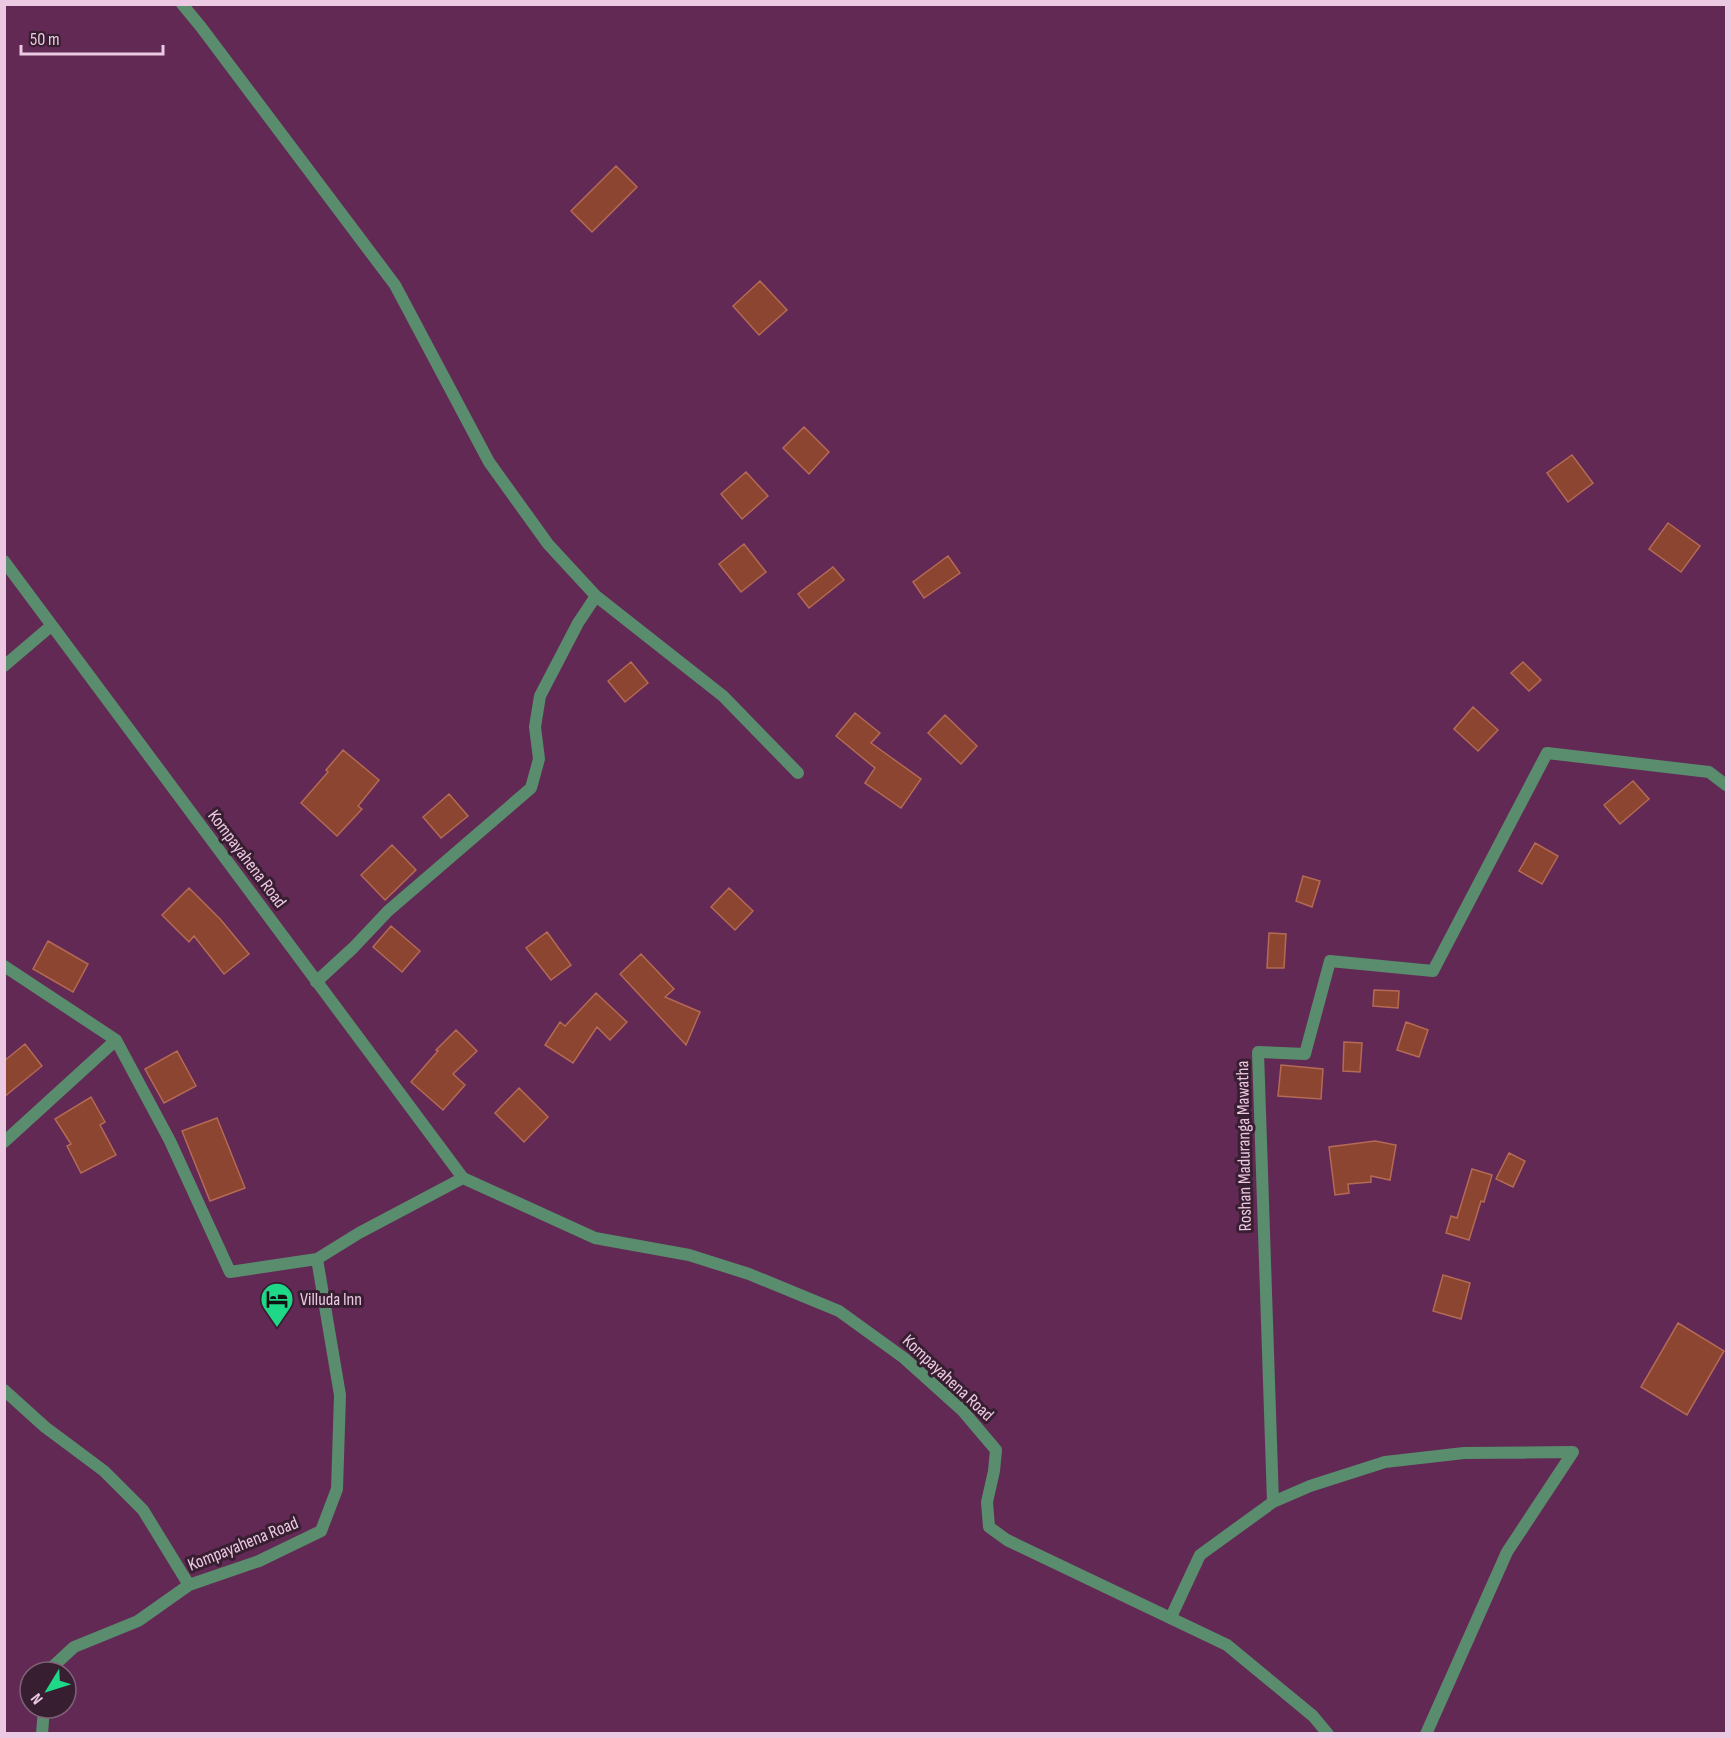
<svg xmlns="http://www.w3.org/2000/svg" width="1731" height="1738" font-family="'Sofia Sans Condensed',sans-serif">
<rect width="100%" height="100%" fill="#622955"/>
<path fill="#8b4530" stroke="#b46a54" stroke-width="1.5" d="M616,166L637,187L592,232L571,211Z
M760,281L787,310L759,335L733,306Z
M804,427L829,452L809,474L783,448Z
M1572,455L1593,483L1568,502L1547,473Z
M746,472L768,496L742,519L721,494Z
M1668,523L1700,546L1681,572L1649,549Z
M744,544L766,572L741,592L719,564Z
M948,556L960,573L924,598L913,582Z
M833,567L844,580L809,608L798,594Z
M631,662L648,683L625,702L608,681Z
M1523,662L1541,680L1529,691L1511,673Z
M1473,707L1498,730L1478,751L1454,729Z
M855,713L880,733L871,743L921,779L901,808L865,783L875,768L836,736Z
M945,715L977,746L961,764L928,733Z
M343,750L379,780L358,806L362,809L337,836L301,803L328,772L326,770Z
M1633,781L1649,799L1620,824L1604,805Z
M449,794L468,816L441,838L423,817Z
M1535,843L1558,856L1542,884L1519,871Z
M392,845L416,870L385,900L361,875Z
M1303,876L1320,881L1312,907L1296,901Z
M189,888L221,920L249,954L224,974L194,936L189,942L162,915Z
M729,888L753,911L735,930L711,907Z
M391,926L420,951L402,972L373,947Z
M547,932L571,965L551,980L526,948Z
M1269,933L1286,934L1284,968H1267Z
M48,941L88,964L73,992L33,969Z
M641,954L674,989L665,997L700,1012L686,1045L620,974Z
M1374,990L1399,991L1398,1008L1373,1006Z
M596,993L627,1022L610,1040L597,1027L573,1063L545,1045L560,1022L565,1026Z
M1406,1022L1428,1030L1419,1057L1397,1050Z
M456,1030L477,1051L453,1074L465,1085L443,1110L411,1082L438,1051L436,1050Z
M1344,1042L1362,1043L1360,1072L1343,1071Z
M25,1044L42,1066L4,1097V1061Z
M177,1051L196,1086L164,1103L145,1069Z
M1281,1065L1323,1069L1321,1099L1278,1096Z
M519,1088L548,1117L524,1142L495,1113Z
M91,1097L105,1122L100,1125L116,1155L81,1173L67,1146L71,1144L55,1119Z
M217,1118L245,1188L210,1201L182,1131Z
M1375,1141L1396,1145L1390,1180L1371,1176V1182L1348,1184L1349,1193L1335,1195L1329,1147Z
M1509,1153L1525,1161L1513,1187L1496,1179Z
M1472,1169L1492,1175L1484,1202L1481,1201L1469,1240L1446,1233L1451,1216L1457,1218Z
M1443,1275L1470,1283L1461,1319L1433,1311Z
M1678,1323L1724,1351L1687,1415L1641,1387Z"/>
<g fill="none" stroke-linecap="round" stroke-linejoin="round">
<path stroke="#5a8c6e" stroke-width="12" d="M182,4L201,27L395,285L489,462L548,544L596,596L723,696L798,773
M4,561L463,1178
M4,666L51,626
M4,966L116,1040L170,1141L230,1272L317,1259
M316,982L353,948L388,911L531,788L539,759L535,727L540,696L578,623L596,596
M4,1142L116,1040
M4,1390L45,1427L104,1471L143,1510L189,1585
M1273,1502L1310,1486L1385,1462L1464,1453L1573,1452L1507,1552L1426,1734
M1171,1617L1200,1555L1273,1502L1258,1052L1305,1054L1330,961L1433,971L1547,753L1709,772L1726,785
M47,1672L74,1647L138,1621L189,1585L259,1561L321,1531L337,1489L340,1395L317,1259L359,1233L463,1178L595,1238L689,1255L749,1274L839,1311L904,1358L963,1411L996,1450L994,1471L987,1502L989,1527L1007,1540L1227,1645L1313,1716L1328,1734
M42,1734L44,1708"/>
</g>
<defs>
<symbol id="hotel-pin" viewBox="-11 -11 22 30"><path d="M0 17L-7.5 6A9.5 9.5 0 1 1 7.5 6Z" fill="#1fd887" stroke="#381e31"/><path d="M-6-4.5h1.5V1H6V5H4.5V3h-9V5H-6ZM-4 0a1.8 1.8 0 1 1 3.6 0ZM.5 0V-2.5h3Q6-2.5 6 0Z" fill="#111"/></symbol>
</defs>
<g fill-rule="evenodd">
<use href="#hotel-pin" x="258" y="1280" width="38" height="52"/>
</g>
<g text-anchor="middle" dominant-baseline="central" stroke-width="6" stroke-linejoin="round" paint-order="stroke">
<g font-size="18" fill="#ecc9e2" stroke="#381e31">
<text transform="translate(247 859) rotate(53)">Kompayahena Road</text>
<text transform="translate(1244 1146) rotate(-91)">Roshan Maduranga Mawatha</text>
<text transform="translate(948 1378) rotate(43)">Kompayahena Road</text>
<text transform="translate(243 1544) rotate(-22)">Kompayahena Road</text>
</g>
<g font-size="18" fill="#ecc9e2" stroke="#381e31" text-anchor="start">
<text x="300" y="1299">Villuda Inn</text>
</g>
</g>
<rect width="1731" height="1738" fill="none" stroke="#ecc9e2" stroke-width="12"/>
<g transform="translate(48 1690) rotate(232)"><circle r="28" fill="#381e31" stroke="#806278" stroke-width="1.5"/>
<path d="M0-4.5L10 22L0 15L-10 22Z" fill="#1fd887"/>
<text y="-9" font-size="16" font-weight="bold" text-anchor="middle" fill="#ecc9e2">N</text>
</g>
<path d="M21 45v9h142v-9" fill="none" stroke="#ecc9e2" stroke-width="3"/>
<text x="30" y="45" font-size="18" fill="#ecc9e2" stroke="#381e31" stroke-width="4.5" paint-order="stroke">50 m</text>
</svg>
